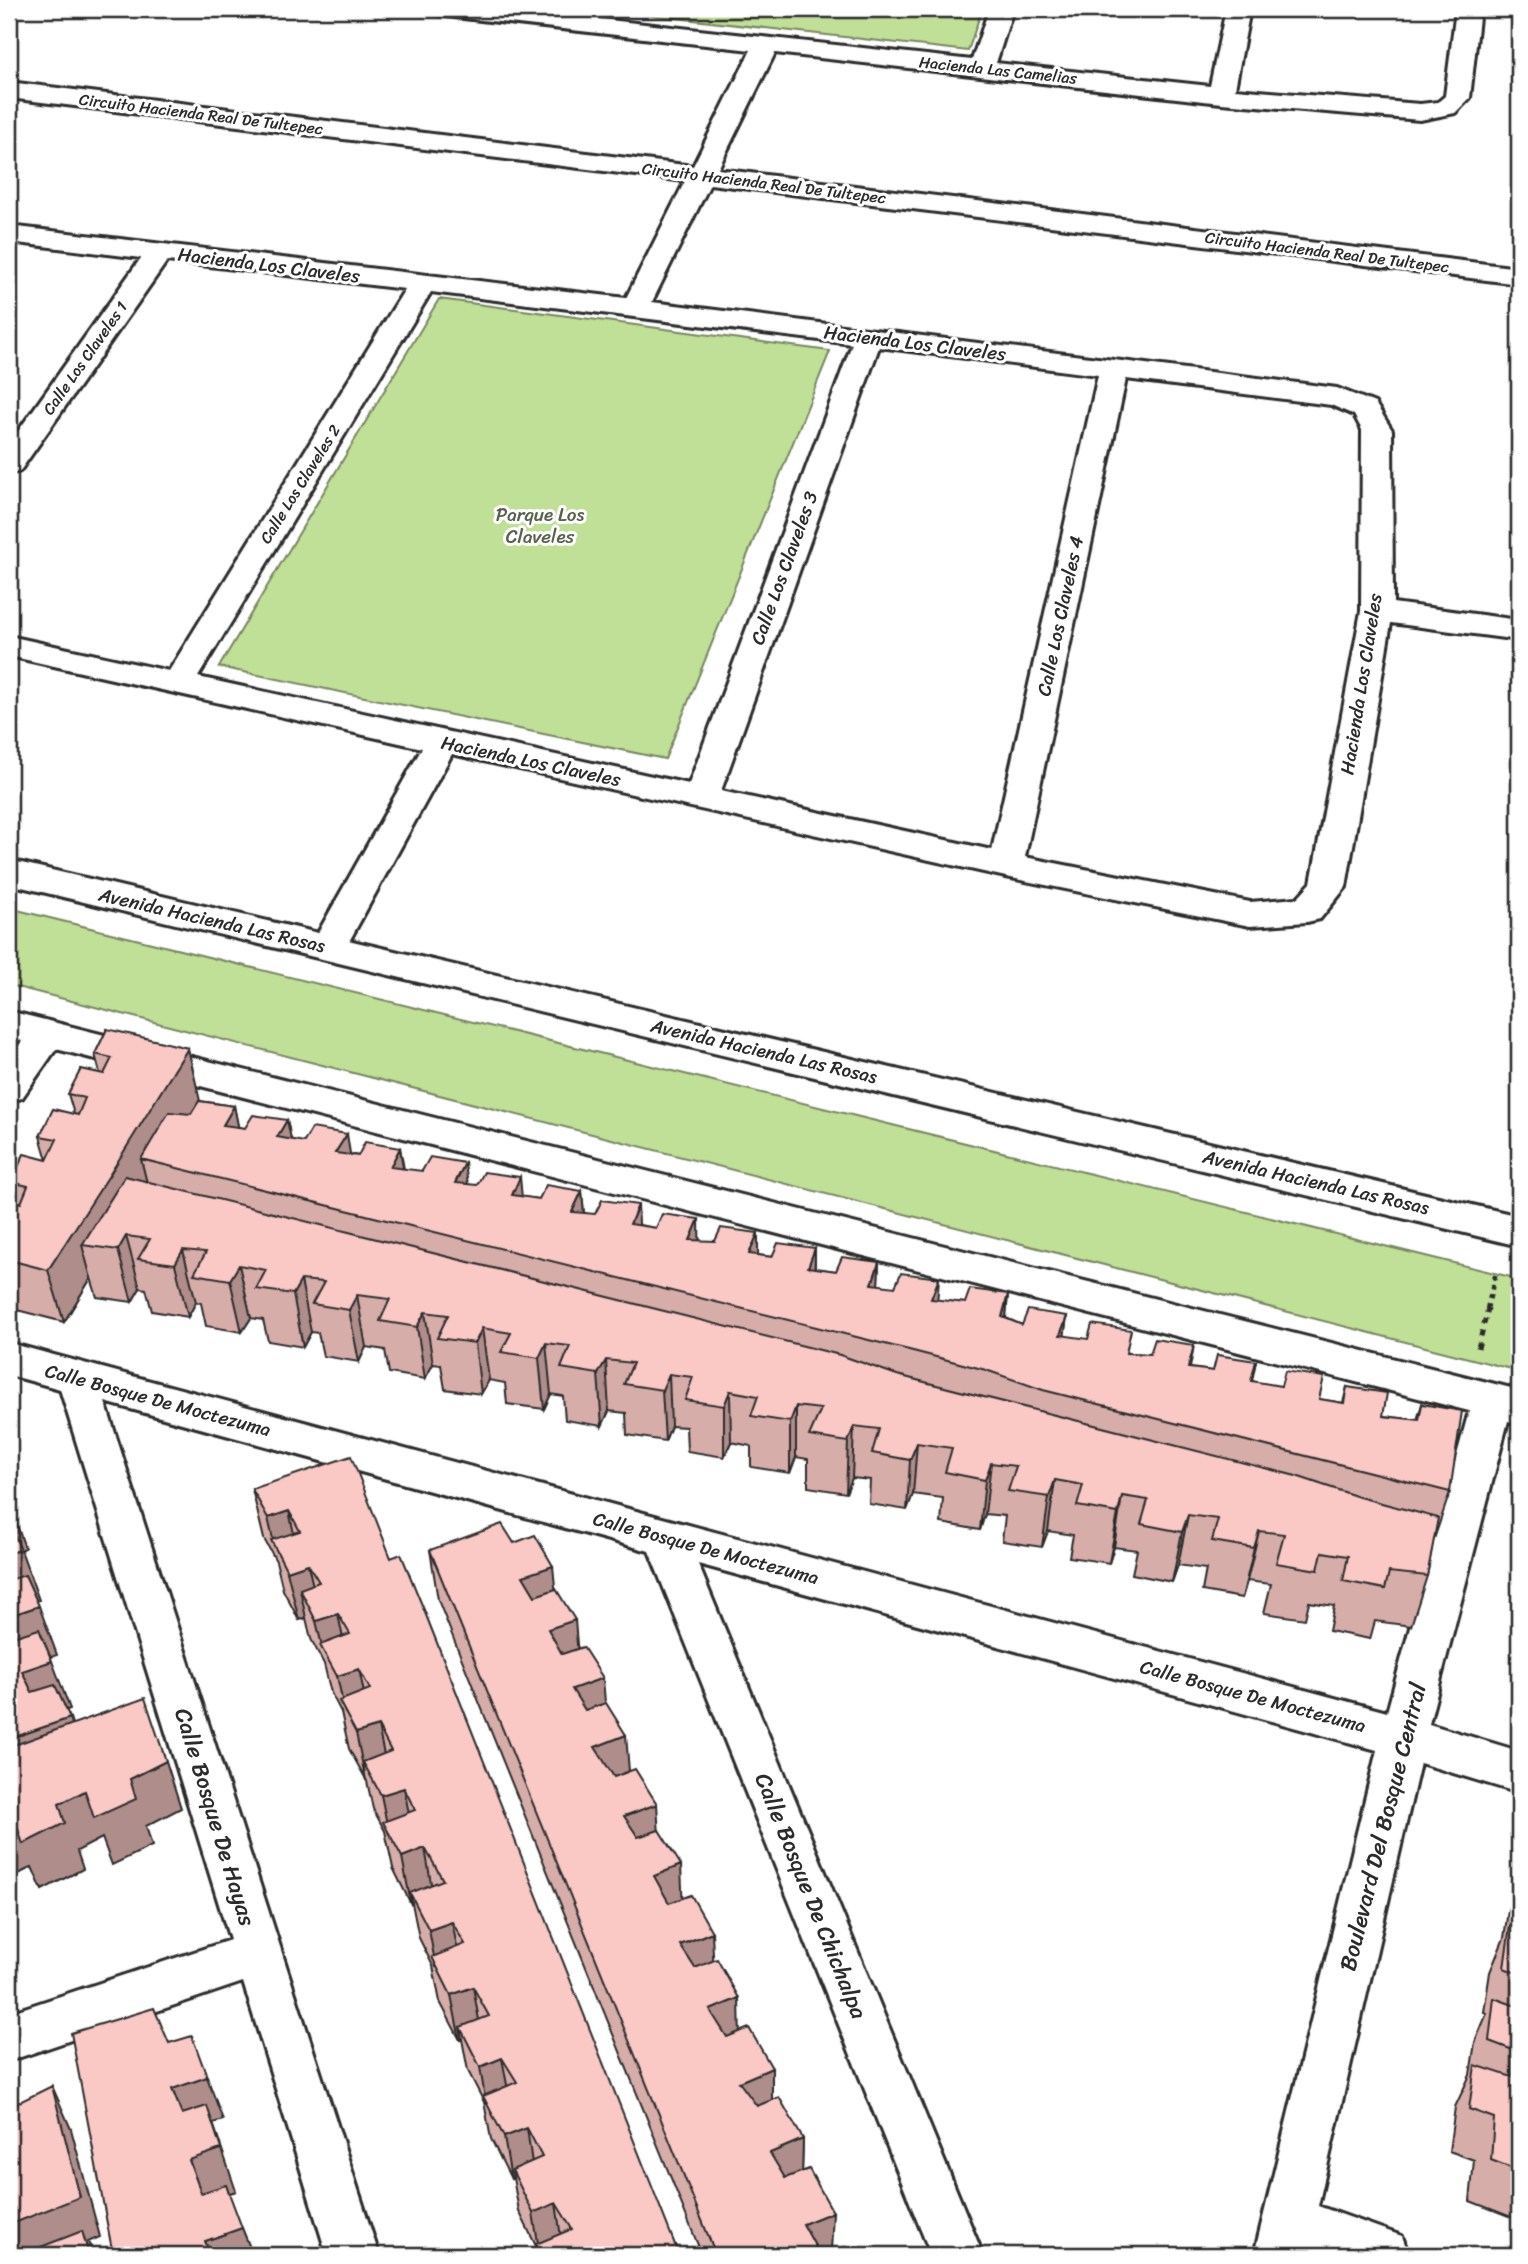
<svg xmlns="http://www.w3.org/2000/svg" width="1528" height="2264" font-family="Sriracha,sans-serif">
<rect width="100%" height="100%" fill="#fff"/>
<filter id="ink" filterUnits="userSpaceOnUse"><feTurbulence type="fractalNoise" baseFrequency=".0143" numOctaves="2"/><feDisplacementMap in="SourceGraphic" scale="14" xChannelSelector="R" yChannelSelector="G"/><feConvolveMatrix kernelMatrix="1 2 1 2 8 2 1 2 1" color-interpolation-filters="sRGB"/></filter>
<g filter="url(#ink)">
<path fill="#c0df97" stroke="#768561" stroke-width="2" d="M596,9H982L968,51Z
M439,299L830,351L665,759L219,667Z
M9,908L1519,1279V1371L9,985Z"/>
<g fill="none" stroke-linecap="round" stroke-linejoin="round">
<defs>
<path id="minor" d="M433,9H509L972,60L989,9H1013L996,63L1210,86L1226,9H1250L1235,89L1420,104L1438,102L1445,96L1456,9H1480L1470,98L1455,113L1420,120L1221,103L775,53L718,169L1519,268V284L710,184L652,302L1337,388L1375,403L1392,430L1393,603L1519,620V640L1391,623L1346,887L1320,919L1307,922L1250,926L1006,877L452,754L341,956L328,960L315,956L310,947L422,748L9,656V636L169,671L405,289L167,261L20,471L9,474V444L141,258L9,242V226L626,298L685,181L9,98V82L693,166L751,50L445,16L436,14ZM431,292L852,344L689,784L198,677ZM879,347L1098,375L992,850L721,791ZM1126,379L1331,405L1354,415L1362,430L1361,611L1311,883L1297,898L1250,902L1025,857Z
M9,1011L1519,1390V1424L1508,1421L1429,1724L1519,1751V1793L1420,1763L1318,2206L1402,2236L1409,2255H1254L1377,1750L698,1564L983,2255H931L649,1551L105,1402L379,2255H327L243,1982L9,2061V2013L230,1940L60,1389L9,1375V1343L1387,1712L1469,1411L56,1049L22,1098L9,1102V1060L22,1041L9,1037Z"/>
<path id="major" d="M9,860L1519,1216V1246L9,884Z"/>
</defs>
<use href="#minor" stroke="#2b2b2b" stroke-width="6"/>
<use href="#major" stroke="#2b2b2b" stroke-width="6"/>
<path stroke="#2b2b2b" stroke-width="4.5" stroke-dasharray="5 5" stroke-linecap="butt" d="M1487,1309L1496,1272"/>
<path stroke="#2b2b2b" stroke-width="5" stroke-dasharray="6 6" stroke-linecap="butt" d="M1478,1348L1488,1308"/>
<use href="#minor" fill="#fff" fill-rule="evenodd"/>
<use href="#major" fill="#fff" fill-rule="evenodd"/>
</g>
<path fill="#d7adaa" stroke="#2b2b2b" stroke-width="2" d="M107,1029L200,1101L234,1106L238,1127L245,1128L287,1120L291,1140L358,1156L400,1148L404,1169L522,1197L539,1199L582,1191L584,1213L639,1225L656,1228L699,1219V1240L758,1255L772,1257L815,1248V1268L836,1271L879,1262L878,1285L937,1300L965,1303L1008,1294L1006,1318L1022,1325L1067,1316L1064,1336L1127,1353L1150,1354L1194,1345L1190,1368L1213,1371L1256,1361L1252,1381L1319,1399L1343,1403L1347,1387L1383,1416L1417,1420L1422,1404L1450,1492L1433,1542L1427,1576L1411,1626L1375,1621L1370,1639L1329,1631L1334,1606L1309,1602L1305,1619L1264,1613L1271,1584L1247,1581L1242,1598L1202,1591L1206,1569L1178,1565L1172,1582L1132,1574L1137,1550L1114,1547L1109,1563L1069,1557L1073,1535L1048,1531L1042,1547L1002,1541L1005,1516L985,1514L980,1530L941,1523L943,1498L913,1494L907,1510L869,1504L870,1480L852,1478L846,1493L808,1487V1459L796,1457L790,1473L751,1467V1446L731,1442L724,1457L687,1451L686,1427L671,1426L665,1441L627,1435L626,1413L609,1411L602,1426L565,1420L563,1396L551,1394L544,1409L507,1404L505,1383L489,1380L481,1394L445,1389L441,1365L433,1364L425,1379L389,1373L385,1350L366,1347L359,1362L323,1356L318,1333L311,1332L303,1347L268,1341L263,1320L251,1318L242,1332L206,1326L201,1303L196,1302L188,1317L152,1311L146,1289L140,1288L132,1302L97,1297L91,1278L64,1322L9,1308V1200L18,1202L11,1182L47,1160L40,1136L74,1114L68,1094L100,1073L95,1054Z
M252,1489L391,1558L679,2255H538L537,2248L519,2211L513,2178L511,2179L491,2139L484,2102L468,2071L462,2039L460,2040L440,2002L433,1966L419,1938L412,1903L411,1904L393,1868L385,1831L373,1809L367,1781L349,1749L341,1712L331,1693L324,1664L311,1639L306,1618L299,1620L283,1590L276,1561L264,1539Z
M514,1543L555,1589L578,1648L605,1703L629,1772L658,1830L682,1898L713,1961L740,2032L772,2101L803,2139L802,2171L831,2252L823,2255H702L438,1600L430,1550Z
M1519,1884V2220L1470,2201L1474,2160L1449,2151L1455,2107L1470,2075L1475,2042L1487,2013L1484,2012L1490,1972L1504,1938L1508,1910Z"/>
<path fill="#af8d8b" stroke="#2b2b2b" stroke-width="2" d="M188,1048L200,1101L162,1164L141,1159L148,1187L82,1245L91,1278L64,1322L48,1270Z
M234,1106L245,1159L223,1125Z
M287,1120L298,1173L277,1137Z
M347,1134L355,1186L335,1153Z
M400,1148L408,1201L390,1167Z
M465,1163L472,1215L455,1183Z
M520,1177L525,1230L512,1195Z
M582,1191L586,1243L572,1212Z
M638,1205L641,1258L630,1224Z
M699,1219L700,1272L690,1240Z
M758,1233V1286L749,1254Z
M126,1236L140,1288L132,1302L118,1250Z
M815,1248L814,1301L808,1267Z
M183,1250L196,1302L188,1317L175,1264Z
M879,1262L877,1314L872,1284Z
M239,1265L251,1318L242,1332L230,1280Z
M939,1278L935,1330L931,1299Z
M301,1280L311,1332L303,1347L293,1294Z
M1008,1294L1003,1347L1002,1317Z
M357,1295L366,1347L359,1362L349,1310Z
M425,1312L433,1364L425,1379L417,1327Z
M1067,1316L1060,1368V1335Z
M482,1328L489,1380L481,1394L475,1343Z
M546,1343L551,1394L544,1409L539,1358Z
M606,1360L609,1411L602,1426L598,1374Z
M669,1374L671,1426L665,1441L662,1390Z
M730,1391L731,1442L724,1457V1406Z
M796,1406V1457L790,1473V1422Z
M854,1426L852,1478L846,1493L848,1442Z
M917,1443L913,1494L907,1510L910,1460Z
M991,1463L985,1514L980,1530L985,1480Z
M1055,1480L1048,1531L1042,1547L1049,1497Z
M1122,1496L1114,1547L1109,1563L1118,1513Z
M9,1502L25,1548L21,1550L39,1600L12,1608L9,1600Z
M289,1511L300,1561L275,1548L268,1518Z
M1188,1515L1178,1565L1172,1582L1182,1532Z
M1259,1531L1247,1581L1242,1598L1254,1548Z
M308,1564L319,1614L300,1589L306,1618L299,1620L287,1571Z
M553,1566L558,1616L529,1626L523,1576Z
M39,1606L57,1655L25,1666L9,1623V1616Z
M338,1614L348,1663L323,1650L316,1621Z
M575,1620L579,1669L553,1679L548,1629Z
M52,1661L70,1709L41,1719L22,1671Z
M359,1669L369,1717L345,1713L337,1676Z
M603,1678L607,1727L577,1738L572,1689Z
M70,1718L87,1766L9,1793V1739Z
M378,1726L388,1774L363,1762L366,1781L356,1733Z
M626,1735L630,1783L599,1795L595,1747Z
M166,1761L181,1808L146,1826L152,1846L112,1865L102,1838L77,1851L83,1869L42,1890L32,1867L9,1879V1822L59,1804L85,1791L130,1779Z
M404,1788L413,1835L389,1834L381,1795Z
M657,1804L660,1851L628,1863L624,1816Z
M425,1848L433,1895L410,1893L412,1903L411,1904L402,1857Z
M681,1865L683,1911L656,1922L654,1876Z
M452,1922L461,1967H436L429,1930Z
M712,1932L714,1977L682,1990L680,1945Z
M473,1987L481,2031L460,2027L462,2039L460,2040L451,1995Z
M739,1998L740,2042L712,2054L710,2010Z
M502,2058L510,2101L486,2104L480,2067Z
M772,2068V2111L739,2125V2082Z
M207,2077L223,2120L213,2123L236,2191L206,2201L201,2193L189,2160V2131L172,2089Z
M52,2086L71,2129L100,2237L88,2242L94,2255H9V2225Z
M527,2128L533,2170H512L513,2178L511,2179L504,2137Z
M803,2139L802,2180L769,2194L770,2153Z
M556,2203L562,2244L539,2249L533,2213Z
M833,2212L831,2252L823,2255H802L803,2224Z
M242,2228L253,2255H210L205,2241Z"/>
<path fill="#fac9c6" stroke="#2b2b2b" stroke-width="2" d="M107,1029L188,1048L110,1174L48,1270L9,1260V1200L21,1203L28,1186L11,1182L24,1154L47,1160L57,1139L40,1136L53,1109L78,1115L85,1098L68,1094L81,1069L104,1074L112,1058L95,1054Z
M199,1101L234,1106L223,1125L245,1128L253,1115L287,1120L277,1137L304,1142L312,1128L347,1134L335,1153L358,1156L365,1142L400,1148L390,1167L422,1171L430,1157L465,1163L455,1183L477,1185L484,1172L520,1177L512,1195L539,1199L546,1185L582,1191L572,1212L595,1214L602,1200L638,1205L630,1224L656,1228L662,1214L699,1219L690,1240L715,1241L721,1228L758,1233L749,1254L772,1257L778,1243L815,1248L808,1267L836,1271L842,1257L879,1262L872,1284L895,1287L901,1273L939,1278L931,1299L965,1303L970,1289L1008,1294L1002,1317L1022,1325L1028,1310L1067,1316L1060,1335L1088,1339L1092,1324L1131,1330L1126,1353L1150,1354L1155,1339L1194,1345L1188,1368L1213,1371L1217,1355L1256,1361L1251,1381L1281,1386L1285,1371L1324,1377L1319,1399L1344,1403L1347,1387L1387,1393L1383,1416L1419,1420L1422,1404L1462,1411L1450,1492L1043,1390L986,1370L913,1351L141,1159L169,1112L191,1114Z
M125,1176L840,1355L897,1375L1296,1476L1359,1497L1438,1518L1427,1576L1389,1572L1385,1589L1343,1581L1348,1556L1322,1552L1318,1570L1276,1563L1284,1534L1259,1531L1254,1548L1212,1541L1218,1519L1188,1515L1182,1532L1141,1524L1148,1500L1122,1496L1118,1513L1077,1506L1083,1485L1055,1480L1049,1497L1008,1491L1016,1466L991,1463L985,1480L945,1472L952,1448L917,1443L910,1460L872,1453L879,1429L854,1426L848,1442L809,1436L821,1409L796,1406L790,1422L751,1416L758,1396L730,1391L724,1406L685,1400L693,1377L669,1374L662,1390L624,1384L633,1363L606,1360L598,1374L561,1368L570,1346L546,1343L539,1358L501,1352L511,1333L482,1328L475,1343L437,1338L448,1315L425,1312L417,1327L380,1321L390,1299L357,1295L349,1310L312,1304L324,1282L301,1280L293,1294L256,1289L266,1270L239,1265L230,1280L194,1274L206,1252L183,1250L175,1264L138,1259L150,1239L126,1236L118,1250L82,1245Z
M351,1456L391,1558L401,1554L424,1610L679,2255H542L536,2244L572,2229L556,2203L533,2213L512,2170L542,2157L527,2128L504,2137L483,2096L517,2082L502,2058L480,2067L460,2027L489,2016L473,1987L451,1995L432,1957L465,1944L452,1922L429,1930L410,1893L443,1880L425,1848L402,1857L383,1822L415,1810L404,1788L381,1795L363,1762L391,1751L378,1726L356,1733L339,1701L370,1689L359,1669L337,1676L320,1645L350,1634L338,1614L316,1621L300,1589L319,1582L308,1564L287,1571L271,1540L300,1531L289,1511L268,1518L252,1489Z
M9,1523L21,1550L9,1553Z
M502,1524L514,1543L535,1535L553,1566L523,1576L535,1596L556,1589L575,1620L548,1629L562,1654L583,1647L603,1678L572,1689L585,1710L606,1703L626,1735L595,1747L614,1777L635,1769L657,1804L624,1816L638,1837L659,1830L681,1865L654,1876L669,1903L691,1895L712,1932L680,1945L695,1968L717,1959L739,1998L710,2010L727,2037L749,2028L772,2068L739,2082L757,2106L779,2097L803,2139L770,2153L785,2178L809,2169L833,2212L803,2224L820,2255H716L430,1550Z
M25,1575L39,1606L9,1616V1580Z
M9,1621L16,1636L39,1629L52,1661L22,1671L32,1692L55,1685L70,1718L9,1739Z
M145,1698L166,1761L130,1779L136,1799L94,1818L85,1791L59,1804L65,1823L23,1844L15,1820L9,1822V1747Z
M1510,1926L1519,1930V1974L1504,1968Z
M1494,1998L1519,2007V2171L1491,2160L1494,2118L1469,2109L1475,2065L1512,2077L1513,2050L1489,2041Z
M154,2008L169,2043L192,2036L207,2077L172,2089L182,2114L207,2106L221,2149L189,2160L201,2193L226,2185L242,2228L205,2241L210,2255H113L71,2033Z
M52,2086L80,2197L9,2225V2132L11,2131L9,2121V2107Z
M82,2231L89,2255H20Z
M845,2247L850,2255H824Z"/>
</g>
<g text-anchor="middle" dominant-baseline="central" stroke-width="6" stroke-linejoin="round" paint-order="stroke">
<g font-size="16" fill="#2b2b2b" stroke="#fff">
<text transform="translate(998 70) rotate(6)">Hacienda Las Camelias</text>
<text transform="translate(201 114) rotate(7)">Circuito Hacienda Real De Tultepec</text>
<text transform="translate(764 183) rotate(7)">Circuito Hacienda Real De Tultepec</text>
<text transform="translate(1327 252) rotate(7)">Circuito Hacienda Real De Tultepec</text>
<text transform="translate(85 358) rotate(-55)">Calle Los Claveles 1</text>
<text transform="translate(300 484) rotate(-58)">Calle Los Claveles 2</text>
</g>
<g font-size="19" fill="#2b2b2b" stroke="#fff">
<text transform="translate(269 265) rotate(7)">Hacienda Los Claveles</text>
<text transform="translate(915 343) rotate(7)">Hacienda Los Claveles</text>
<text transform="translate(784 568) rotate(-70)">Calle Los Claveles 3</text>
<text transform="translate(1060 616) rotate(-78)">Calle Los Claveles 4</text>
<text transform="translate(1361 684) rotate(-81)">Hacienda Los Claveles</text>
<text transform="translate(531 761) rotate(12)">Hacienda Los Claveles</text>
<text transform="translate(212 920) rotate(13)">Avenida Hacienda Las Rosas</text>
<text transform="translate(764 1051) rotate(13)">Avenida Hacienda Las Rosas</text>
<text transform="translate(1316 1182) rotate(13)">Avenida Hacienda Las Rosas</text>
<text transform="translate(158 1400) rotate(15)">Calle Bosque De Moctezuma</text>
<text transform="translate(706 1548) rotate(15)">Calle Bosque De Moctezuma</text>
<text transform="translate(1253 1696) rotate(15)">Calle Bosque De Moctezuma</text>
</g>
<g font-size="19" fill="#58614b" stroke="#fff">
<text x="540" y="514">Parque Los<tspan x="540" dy="22">Claveles</tspan></text>
</g>
<g font-size="23" fill="#2b2b2b" stroke="#fff">
<text transform="translate(215 1817) rotate(73)">Calle Bosque De Hayas</text>
<text transform="translate(1383 1827) rotate(-76)">Boulevard Del Bosque Central</text>
<text transform="translate(811 1896) rotate(68)">Calle Bosque De Chichalpa</text>
</g>
</g>
<rect width="1528" height="2264" fill="none" stroke="#fff" stroke-width="35"/>
<rect x="18" y="18" width="1493" height="2229" fill="none" stroke="#2b2b2b" stroke-width="2.5" filter="url(#ink)"/>
</svg>
